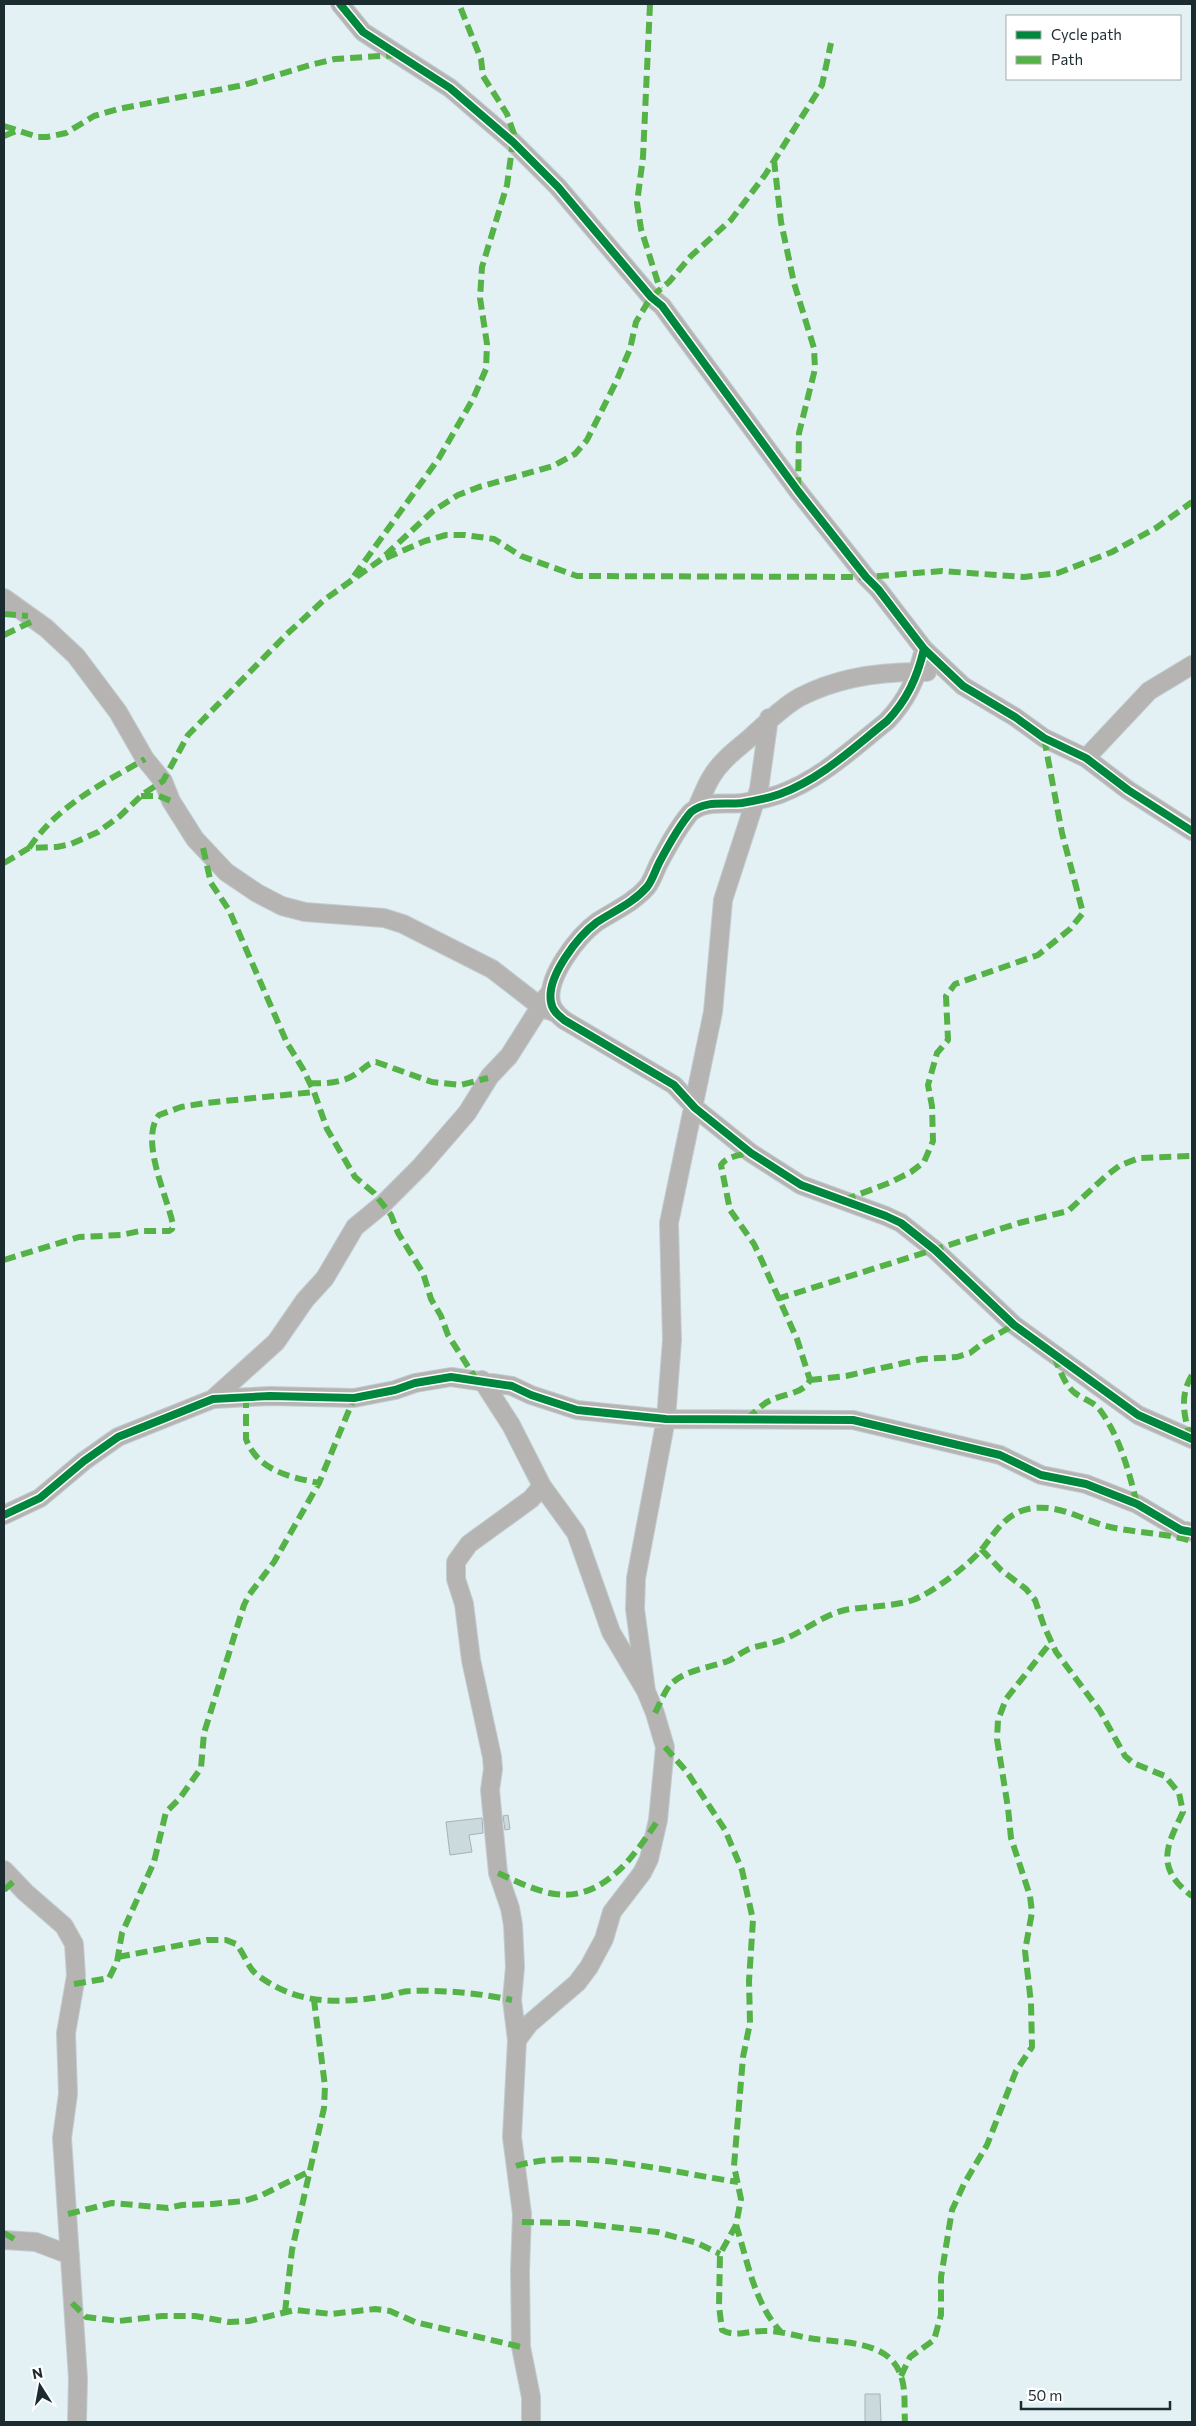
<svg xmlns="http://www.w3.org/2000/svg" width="1196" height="2426" font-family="Commissioner,sans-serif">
<rect width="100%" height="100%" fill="#e3f1f4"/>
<path fill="#cbdadd" stroke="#a5b3b7" d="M508,1815L510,1829L505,1830L503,1816Z
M482,1818L483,1833L469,1835L472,1852L450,1855L446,1822Z
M865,2394H880L881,2422H865Z"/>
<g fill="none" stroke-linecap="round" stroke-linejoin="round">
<defs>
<path id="minor" d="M340,4L363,32L450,88L513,142L558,187L651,297L662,306L798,491L866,577L878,589L924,649L963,686L1015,717L1044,738L1086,758L1128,790L1192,831
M4,598L46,628L76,656L118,712L145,759L163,781L171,801L195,839L226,872L257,893L282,906L305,912L384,918L403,924L492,969L541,1007L556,1013
M924,649C917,678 907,700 887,721C853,748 821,779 780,794C769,798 754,801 742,803C724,805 706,800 691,812C678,827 668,846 659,863C655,871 652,881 647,887C633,903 614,911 597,922C578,936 546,977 551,1002C552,1010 558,1015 564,1020L674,1085L695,1108L751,1153L801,1185L886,1216L901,1223L935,1250L1014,1325L1138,1415L1192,1439
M1086,758L1149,691L1192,665
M697,807C702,797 706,785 712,776C722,759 739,748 753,735C768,722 782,707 800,697C838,677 885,671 927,672
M482,1380L511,1425L542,1486L576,1533L611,1632L646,1691L655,1713L665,1747L658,1820L649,1859L642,1873L612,1912L604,1939L589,1967L577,1983L529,2024L517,2040
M213,1399L276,1342L305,1300L325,1278L355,1227L383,1204L421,1166L467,1113L490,1076L509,1056L547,996
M4,1515L40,1498L84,1461L118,1437L213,1399L270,1396L354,1398L395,1390L415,1383L451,1377L512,1386L531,1395L577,1410L666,1419L853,1420L1000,1455L1041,1475L1086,1484L1137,1504L1181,1530L1192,1532
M646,1691L635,1609L636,1578L666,1419L672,1340L669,1223L713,1012L723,900L759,789L769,718
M4,1870L25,1892L64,1926L74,1944L76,1976L66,2033L68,2094L62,2138L78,2378L77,2422
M4,2240L36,2242L70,2255
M531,2422V2397L521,2347L520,2271L522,2214L512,2137L517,2040L512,2000L515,1967L513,1925L510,1908L498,1873L490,1790L493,1769L492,1757L471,1660L464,1604L456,1579V1562L469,1544L531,1499L542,1486"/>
</defs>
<use href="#minor" stroke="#c1cdcf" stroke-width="20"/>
<use href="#minor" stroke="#b6b3b3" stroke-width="18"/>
<path stroke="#55b246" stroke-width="6" stroke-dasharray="12 6" stroke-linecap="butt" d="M650,4L643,157L637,203L641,229L660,289
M4,126L38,137H47L66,133L94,116L118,109L244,85L310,65L335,59L396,55
M4,136L16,131
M774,160L781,222L794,283L814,348L815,369L799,433L798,489
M386,558L425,541L446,535H465L494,539L521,556L577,576L866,577L942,571L1024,577L1058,573L1112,552L1156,528L1192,502
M354,576L439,458L473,399L486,369L487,344L480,298L482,267L507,185L514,134L507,114L483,76L481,59L459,4
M4,614L28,616
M4,635L35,620
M141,796H159L171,801
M29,848C58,805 102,784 145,759
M203,848L211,883L229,910L287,1043L303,1069L314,1092L327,1129L355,1177L374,1193L391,1215L398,1233L423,1273L431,1299L441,1316L448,1335L476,1379
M4,863L29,848L57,847L71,844L98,832L120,816L143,794L163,781L188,735L287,634L324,600L379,561L433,511L458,495L479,487L553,466L575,454L587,440L616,382L630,349L636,322L651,297L669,282L691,256L731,220L765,175L822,85L831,43
M309,1083C324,1084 343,1083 356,1074C363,1070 367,1063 376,1062L432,1082L461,1085L488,1078
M844,1200L889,1183L911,1172L924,1162L933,1141L932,1106L928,1085L937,1053L948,1040L946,996L955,984L1038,955L1070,929L1083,913L1062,833L1044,738
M4,1260L79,1237L121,1235L140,1231H169L172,1229L173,1225C168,1198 139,1140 159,1115L181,1107L205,1103L314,1092
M777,1299L1019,1223L1068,1211L1106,1176L1119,1166L1139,1158L1192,1156
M1054,1356C1059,1367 1064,1385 1075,1393C1083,1399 1094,1402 1100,1410C1120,1437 1129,1472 1137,1504
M810,1380L846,1376L922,1359L957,1357L970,1353L984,1342L1014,1325
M246,1396V1439C258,1471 290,1477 319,1483
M747,1419C754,1413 761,1405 769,1401C782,1394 804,1394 810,1380L797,1339L762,1261L754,1244L730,1210L721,1165C727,1156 740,1155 751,1153
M1191,1439C1184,1417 1179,1396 1192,1375
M981,1549L1001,1570L1026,1589L1035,1600L1044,1626L1056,1652L1100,1711L1125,1756L1133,1763L1165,1776L1179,1793L1183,1812C1166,1847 1155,1868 1192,1896
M655,1713C660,1704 665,1689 672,1683C688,1669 709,1668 728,1661C737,1657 745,1649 755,1647C766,1644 776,1643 787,1638C807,1629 824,1615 845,1610C867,1606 892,1607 913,1600C932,1593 969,1565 982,1549C997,1530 1007,1511 1034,1508C1062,1505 1084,1521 1110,1527C1137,1533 1165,1533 1192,1541
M665,1747L687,1772L725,1830L742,1870L753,1920L749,1981L750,2023L743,2057L734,2166L741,2199L736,2225L720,2254L719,2306L722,2330C735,2338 751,2330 766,2331C783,2331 799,2337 815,2339C845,2343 890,2341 901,2376C906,2390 904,2408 905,2422
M498,1873C516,1881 535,1891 555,1894C604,1901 635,1855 658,1820
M4,1890L14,1881
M118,1957L207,1940H226L236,1944C245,1954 248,1970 260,1977C301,2006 340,2003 388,1996C395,1994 403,1991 410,1991C444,1990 479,1993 512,2000
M74,1984L109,1978L117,1962L122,1933L154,1862L166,1812L180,1798L201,1768L204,1733L244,1605L249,1595L274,1562L319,1483L354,1398
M516,2166C578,2147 674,2173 738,2182
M68,2214L112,2203L168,2208L182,2205L212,2204L244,2201L260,2196L310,2171
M522,2222L576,2223L657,2232L697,2243L720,2254
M736,2225C748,2262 754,2303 781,2332
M4,2233L14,2239
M72,2303L86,2317L119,2321L162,2316H195L229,2322L249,2321L295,2310L331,2314L375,2309L390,2311L415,2322L521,2347
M285,2312L292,2250L324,2108L325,2086L314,2000
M901,2376L910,2357L934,2340L941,2315V2277L952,2210L964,2184L987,2145L1016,2071L1032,2047L1031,2003L1025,1951L1032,1912L1030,1896L1011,1838L1008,1808L997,1739L998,1720L1006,1699L1051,1642"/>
<defs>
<path id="cycleway" d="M340,4L363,32L450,88L513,142L558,187L651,297L662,306L798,491L866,577L878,589L924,649L963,686L1015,717L1044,738L1086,758L1128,790L1192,831
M924,649C917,678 907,700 887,721C853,748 821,779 780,794C769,798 754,801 742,803C724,805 706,800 691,812C678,827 668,846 659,863C655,871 652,881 647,887C633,903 614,911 597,922C578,936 546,977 551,1002C552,1010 558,1015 564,1020L674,1085L695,1108L751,1153L801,1185L886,1216L901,1223L935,1250L1014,1325L1138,1415L1192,1439
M4,1515L40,1498L84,1461L118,1437L213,1399L270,1396L354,1398L395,1390L415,1383L451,1377L512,1386L531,1395L577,1410L666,1419L853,1420L1000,1455L1041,1475L1086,1484L1137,1504L1181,1530L1192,1532"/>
</defs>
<use href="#cycleway" stroke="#fff" stroke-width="11"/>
<use href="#cycleway" stroke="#00873e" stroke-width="8"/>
</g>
<rect width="1196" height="2426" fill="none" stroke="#1b2c31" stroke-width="10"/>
<rect x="1006" y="15" width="175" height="65" fill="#ffffff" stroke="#a4abad"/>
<rect x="1016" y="31" width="25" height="8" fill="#00873e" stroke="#a4abad"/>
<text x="1051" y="40" font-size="15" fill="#1b2c31">Cycle path</text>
<rect x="1016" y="56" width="25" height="8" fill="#55b246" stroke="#a4abad"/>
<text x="1051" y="65" font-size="15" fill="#1b2c31">Path</text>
<g transform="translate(40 2386) rotate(349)" stroke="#ffffff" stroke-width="4" paint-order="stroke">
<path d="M0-4L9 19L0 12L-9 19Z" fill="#1b2c31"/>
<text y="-8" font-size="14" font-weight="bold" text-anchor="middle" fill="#1b2c31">N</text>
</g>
<path d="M1021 2401v8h149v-8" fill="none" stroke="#1b2c31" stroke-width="2.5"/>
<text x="1028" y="2401" font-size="15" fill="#1b2c31" stroke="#ffffff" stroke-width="4" paint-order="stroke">50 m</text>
</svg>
